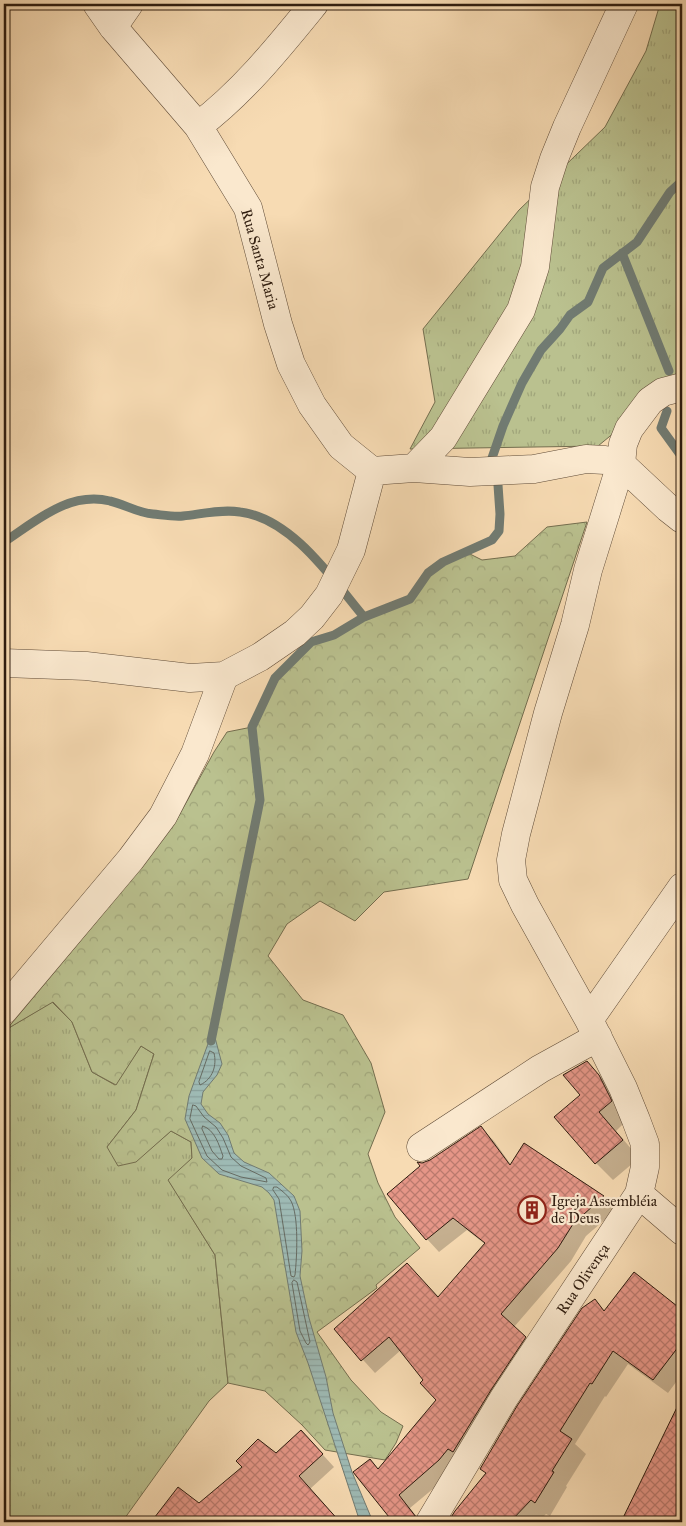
<svg xmlns="http://www.w3.org/2000/svg" width="686" height="1526" font-family="'IM FELL Great Primer',serif">
<defs>
<pattern id="grass-tufts" width="24" height="20" patternUnits="userSpaceOnUse" patternTransform="scale(1.25)"><rect width="24" height="20" fill="#bac18f"/><path d="M3 7l-1-3M5 7V3M7 7l1-3M15 17l-1-3M17 17v-4M19 17l1-3" fill="none" stroke="#a0a57a"/></pattern>
<pattern id="forest-crowns" width="20" height="18" patternUnits="userSpaceOnUse" patternTransform="scale(1.25)"><rect width="20" height="18" fill="#bac18f"/><path d="M2 6a3 3 0 1 1 6 0M12 15a3 3 0 1 1 6 0" fill="none" stroke="#a0a57a"/></pattern>
<pattern id="water-rules" width="6" height="5" patternUnits="userSpaceOnUse" patternTransform="scale(1.25)"><rect width="6" height="5" fill="#9ebab4"/><path d="M0 2.5h6" fill="none" stroke="#889f9a"/></pattern>
<pattern id="building-cross-hatch" width="8" height="8" patternUnits="userSpaceOnUse" patternTransform="scale(1.25)"><rect width="8" height="8" fill="#e59687"/><path d="M0 0l8 8M0 8l8-8" fill="none" stroke="#ba7a6d"/></pattern>
</defs>
<rect width="100%" height="100%" fill="#f7dbb3"/>
<filter id="stains"><feTurbulence type="fractalNoise" baseFrequency=".004" numOctaves="4"/><feColorMatrix values="0 0 0 0 .2 0 0 0 0 .09 0 0 0 0 .02 0 0 0 .5 -.17"/></filter>
<radialGradient id="worn" r=".72"><stop offset=".6" stop-color="#630" stop-opacity="0"/><stop offset="1" stop-color="#630" stop-opacity=".3"/></radialGradient>
<path fill="url(#grass-tufts)" stroke="#746e4f" d="M660,4H682V377L598,446L410,449L435,402L423,329L519,210L605,127L646,51Z
M52,1002L72,1022L92,1072L115,1085L141,1046L154,1054L136,1110L107,1147L136,1161L171,1131L191,1142L192,1158L169,1181L215,1255L228,1383L209,1401L122,1522H4V1033L7,1029Z"/>
<path fill="url(#forest-crowns)" stroke="#746e4f" d="M587,522L468,879L384,892L355,921L320,901L287,924L268,956L303,1000L343,1015L371,1063L385,1112L368,1154L378,1183L395,1217L420,1248L376,1285L377,1288L317,1332L351,1380L381,1412L403,1426L396,1443L385,1460L325,1450L302,1425L265,1391L228,1383L215,1255L168,1180L192,1158L191,1142L171,1131L136,1162L118,1166L107,1147L136,1110L154,1054L141,1046L116,1085L92,1072L72,1022L53,1002L7,1029L97,921L176,821L214,752L227,732L252,727L275,678L311,642L334,635L364,617L410,599L428,573L443,562L466,552L482,560L515,556L547,527Z"/>
<path fill="url(#water-rules)" stroke="#717b72" d="M213,1030L222,1064L217,1075L203,1092L201,1104L208,1114L220,1123L228,1135L234,1153L244,1162L269,1173L294,1196L300,1211L302,1251L300,1276L309,1318L326,1377L333,1413L352,1472L373,1522H360L308,1363L296,1332L274,1200L269,1193L262,1187L219,1174L202,1158L185,1119L189,1096Z"/>
<path fill="#0003" d="M587,1063L604,1080L628,1119L616,1131L639,1158L613,1180L596,1163L582,1095Z
M481,1128L494,1141L511,1165L525,1145L603,1197L616,1210L586,1236L571,1261L514,1327L538,1351L452,1473L410,1508L421,1522H394L355,1472L370,1460L379,1470L438,1400L425,1380L401,1350L375,1373L335,1329L439,1298L486,1245L467,1230L439,1252L427,1239L422,1166V1164L430,1161Z
M634,1274L682,1311V1374L668,1393L628,1364L606,1397L605,1396L575,1444L586,1454L566,1486L567,1487L550,1516L546,1514L538,1522H449L456,1512L487,1474L595,1301L605,1311Z
M678,1413L682,1416V1522H620L626,1515Z
M313,1444L334,1467L310,1489L340,1522H162L157,1517L199,1505L276,1454Z"/>
<g fill="none" stroke-linecap="round" stroke-linejoin="round">
<path stroke="#666b62" stroke-width="1" d="M210,1051L214,1053C217,1065 213,1079 200,1085L199,1082Z
M193,1105L196,1106L204,1117L216,1127L223,1138L231,1157L241,1166L266,1178L267,1182L241,1177L222,1170L207,1156L190,1119Z
M203,1126C215,1130 219,1145 223,1156L222,1159H219L212,1151L202,1129Z
M274,1187H277C282,1191 288,1195 291,1201C299,1216 297,1257 295,1275L294,1277L291,1276L279,1199L273,1190Z
M294,1280L297,1282L310,1342L308,1345L306,1343L300,1331L292,1283Z"/>
<path stroke="#717b72" stroke-width="9" d="M622,253L669,371
M667,411L661,428L682,457
M4,542C36,521 69,491 110,501C124,504 138,513 153,514C163,515 174,517 183,516C201,514 222,509 240,512C292,518 333,580 364,617
M211,1041L260,800L252,727L275,678L311,642L334,635L364,617L410,599L428,573L443,562L492,540L499,531L500,514L498,485L492,458L503,426L522,383L541,350L560,329L570,315L588,302L603,268L637,242L670,192L682,181"/>
</g>
<path fill="url(#building-cross-hatch)" stroke="#2e1c0f" d="M587,1061L599,1075L612,1101L599,1112L623,1140L595,1164L554,1117L580,1095L563,1075Z
M481,1126L510,1165L524,1143L604,1196L573,1224L558,1248L501,1314L526,1337L491,1390L453,1452L448,1449L439,1460L399,1495L416,1517L414,1522H393L353,1472L370,1459L378,1469L436,1400L420,1383L423,1380L389,1337L361,1361L334,1329L407,1263L438,1297L485,1243L453,1218L426,1240L387,1194L420,1166L417,1162L422,1163L430,1160Z
M634,1272L682,1310V1342L653,1380L613,1351L592,1384L590,1383L560,1431L572,1439L552,1471L554,1472L535,1503L531,1500L510,1522H448L455,1511L486,1473L480,1469L517,1406L582,1308L595,1299L604,1311Z
M682,1397V1522H621Z
M301,1430L323,1454L299,1476L340,1522H151L178,1487L199,1503L242,1467L236,1461L258,1439L276,1453Z"/>
<g fill="none" stroke-linecap="round" stroke-linejoin="round">
<defs>
<path id="minor" d="M97,4L113,27L198,126L248,208L278,324L291,364L312,405L341,446L372,471
M113,27L129,4
M198,126C243,92 279,47 314,4
M414,468L443,438L521,310L535,267L545,187L554,159L567,127L624,4
M372,471L414,468L470,472L513,470L534,469L586,459L605,460L621,464L668,508L682,519
M4,663L86,666L190,678L224,676L260,657L295,633L312,617L329,595L351,550L372,471
M4,1010L131,859L163,816L195,754L224,676
M589,1020L682,887
M421,1147L540,1069L598,1037
M639,1194L682,1231
M430,1522L504,1398L639,1194L645,1167V1144L636,1120L623,1088L589,1020L525,905L513,880L511,860L516,834L548,713L575,625L588,570L621,464L623,444L629,429L650,401L663,392L682,387"/>
</defs>
<use href="#minor" stroke="#604c38" stroke-width="29"/>
<use href="#minor" stroke="#fae8ce" stroke-width="28"/>
</g>
<defs>
<symbol id="building-ring" viewBox="-11 -11 22 22"><circle r="9.5" fill="#fae8ce" stroke="#8f2418" stroke-width="1.5"/><path d="M-4-6H4V6H1V3H-1V6H-4ZM-2.5-4.3h1.7v1.8h-1.7ZM.8-4.3h1.7v1.8H.8ZM-2.5-1h1.7V.8h-1.7ZM.8-1h1.7V.8H.8Z" fill="#8f2418"/></symbol>
</defs>
<g fill-rule="evenodd">
<use href="#building-ring" x="516" y="1194" width="32" height="32"/>
</g>
<g text-anchor="middle" dominant-baseline="central" stroke-width="4.5" stroke-linejoin="round" paint-order="stroke">
<g font-size="15" fill="#2e1c0f" stroke="#fae8ce">
<text transform="translate(260 259) rotate(74)">Rua Santa Maria</text>
<text transform="translate(583 1279) rotate(-56)">Rua Olivença</text>
</g>
<g font-size="15" fill="#2e1c0f" stroke="#fae8ce" text-anchor="start">
<text x="551" y="1201">Igreja Assembléia<tspan x="551" dy="17">de Deus</tspan></text>
</g>
</g>
<rect width="686" height="1526" fill="none" stroke="#f7dbb3" stroke-width="20"/>
<rect x="5" y="5" width="676" height="1516" fill="none" stroke="#2e1c0f" stroke-width="2.5"/>
<rect x="10" y="10" width="666" height="1506" fill="none" stroke="#2e1c0f"/>
<rect width="100%" height="100%" filter="url(#stains)"/>
<rect width="100%" height="100%" fill="url(#worn)"/>
</svg>
